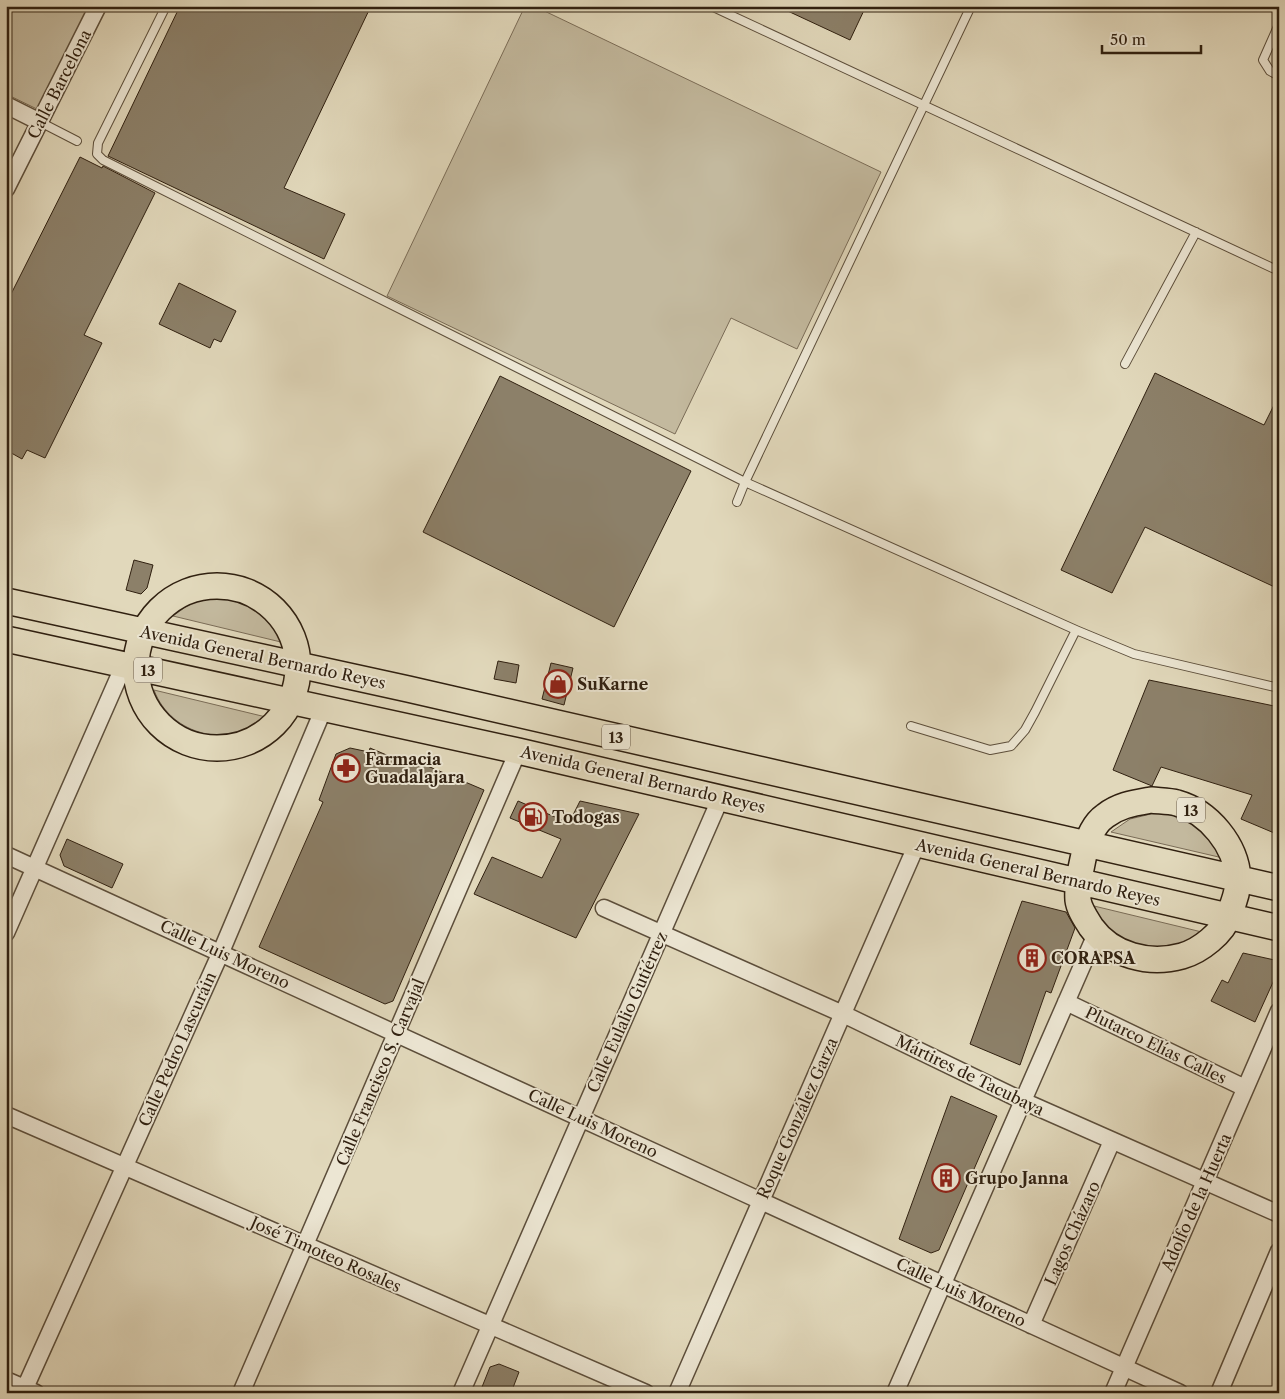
<svg xmlns="http://www.w3.org/2000/svg" width="1285" height="1399" font-family="'Libre Caslon Text',serif">
<rect width="100%" height="100%" fill="#e1d8bb"/>
<filter id="stains"><feTurbulence type="fractalNoise" baseFrequency=".004" numOctaves="4"/><feColorMatrix values="0 0 0 0 .2 0 0 0 0 .09 0 0 0 0 .02 0 0 0 .5 -.17"/></filter>
<radialGradient id="worn" r=".72"><stop offset=".6" stop-color="#630" stop-opacity="0"/><stop offset="1" stop-color="#630" stop-opacity=".3"/></radialGradient>
<path fill="#c3b99e" stroke="#7a6c57" d="M6,6H91L39,110L6,94Z
M525,6H534L881,172L797,349L731,318L675,434L387,296Z
M216,597C247,598 274,613 285,643L173,616L191,603Z
M154,690L266,717C231,750 171,736 154,690Z
M1155,813C1192,814 1203,830 1223,858L1111,832L1130,819Z
M1094,906L1206,933L1165,952L1124,942L1105,926Z"/>
<path fill="#8c8069" stroke="#302010" d="M180,6H371L284,188L345,214L324,259L108,156Z
M777,6H866L850,40Z
M80,157L102,168L103,166L155,193L84,335L102,343L45,458L27,450L22,459L6,450V304Z
M179,283L236,311L221,342L214,339L210,348L159,324Z
M1155,373L1264,425L1279,395V589L1145,527L1112,593L1061,570Z
M500,376L691,471L614,627L423,532Z
M134,560L153,565L147,588L141,594L126,590Z
M498,661L519,665L516,683L494,679Z
M551,663L573,668L564,705L542,699Z
M1149,680L1279,707V835L1241,819L1252,795L1161,767L1152,786L1113,770Z
M350,748L369,752L370,748L408,764L411,759L484,790L393,1001L385,1004L259,947L323,802L319,800L336,754Z
M518,801L569,823L580,801L639,814L576,938L474,894L492,857L542,878L561,839L510,818Z
M67,839L123,864L112,888L64,866L60,855Z
M1022,901L1066,912L1075,928L1051,993L1046,991L1020,1065L970,1044Z
M1243,953L1279,961V969L1255,1022L1211,1001L1222,980L1228,983Z
M951,1096L997,1116L939,1250L931,1253L899,1239Z
M499,1364L519,1372L511,1393H496L482,1387L490,1367Z"/>
<g fill="none" stroke-linecap="round" stroke-linejoin="round">
<defs>
<path id="lane" d="M166,6L98,143L97,154L103,160L745,482L1076,630
M711,6L1279,271
M1279,24L1263,60L1270,71L1279,76
M40,122L77,141
M1125,364L1196,232
M737,502L745,482L971,6
M911,726L990,750L1011,746L1025,730L1035,712L1076,630L1134,654L1279,688"/>
<path id="street" d="M6,105L40,122
M6,189L98,6
M6,855L1180,1393
M604,908L843,1014L1023,1101L1279,1214
M6,933L124,665
M1066,1002L1245,1088
M6,1115L646,1393
M1031,1325L1112,1141
M6,1380L36,1393
M25,1388L221,952L324,708
M241,1393L518,751
M461,1393L721,797
M677,1393L917,844
M895,1393L1096,934
M1113,1393L1279,1011
M1219,1393L1279,1251"/>
<path id="primary" d="M136 667a81 81 0 1 1 162 0a81 81 0 1 1-162 0Z
M6,601L408,689L1279,888
M6,639L518,751L1279,928
M1151,800C1159,801 1169,801 1177,803C1209,812 1236,845 1238,878C1239,888 1233,905 1229,915C1223,933 1200,951 1182,956C1149,965 1112,956 1091,927C1086,919 1079,909 1078,900C1077,886 1080,873 1083,859C1086,844 1092,825 1105,816C1119,805 1134,803 1151,800Z"/>
</defs>
<use href="#lane" stroke="#5c4e3b" stroke-width="10"/>
<use href="#street" stroke="#5c4e3b" stroke-width="19"/>
<use href="#primary" stroke="#302010" stroke-width="28"/>
<use href="#lane" stroke="#ece6d3" stroke-width="8"/>
<use href="#street" stroke="#ece6d3" stroke-width="16"/>
<use href="#primary" stroke="#e1d8bb" stroke-width="25"/>
</g>
<defs>
<symbol id="shop-ring" viewBox="-11 -11 22 22"><circle r="9.5" fill="#ece6d3" stroke="#8f2418" stroke-width="1.5"/><path d="M-5-2.5h2.3a2.7 3.5 0 0 1 5.4 0H5L5.5 6h-11ZM-1.5-2.5h3a1.5 2.3 0 0 0-3 0Z" fill="#8f2418"/></symbol>
<symbol id="pharmacy-ring" viewBox="-11 -11 22 22"><circle r="9.5" fill="#ece6d3" stroke="#8f2418" stroke-width="1.5"/><path d="M-2-6h4v4h4v4h-4v4h-4v-4h-4v-4h4Z" fill="#8f2418"/></symbol>
<symbol id="fuel-ring" viewBox="-11 -11 22 22"><circle r="9.5" fill="#ece6d3" stroke="#8f2418" stroke-width="1.5"/><path d="M-5.5-6h7V0h2V4h1.3V-2.5L3-4.5l.8-.8L6-3V5H2.5V1h-1V6h-7ZM-4.2-4.7v3.2H.2V-4.7Z" fill="#8f2418"/></symbol>
<symbol id="building-ring" viewBox="-11 -11 22 22"><circle r="9.5" fill="#ece6d3" stroke="#8f2418" stroke-width="1.5"/><path d="M-4-6H4V6H1V3H-1V6H-4ZM-2.5-4.3h1.7v1.8h-1.7ZM.8-4.3h1.7v1.8H.8ZM-2.5-1h1.7V.8h-1.7ZM.8-1h1.7V.8H.8Z" fill="#8f2418"/></symbol>
</defs>
<g fill-rule="evenodd">
<use href="#shop-ring" x="542" y="668" width="32" height="32"/>
<use href="#pharmacy-ring" x="330" y="752" width="32" height="32"/>
<use href="#fuel-ring" x="517" y="801" width="32" height="32"/>
<use href="#building-ring" x="1016" y="942" width="32" height="32"/>
<use href="#building-ring" x="930" y="1162" width="32" height="32"/>
</g>
<g text-anchor="middle" dominant-baseline="central" stroke-width="4" stroke-linejoin="round" paint-order="stroke">
<g fill="#ece6d3" stroke="#685b4a" stroke-width="1">
<rect x="134" y="657.5" width="28" height="25" rx="4"/>
<rect x="602" y="724.5" width="28" height="25" rx="4"/>
<rect x="1177" y="797.5" width="28" height="25" rx="4"/>
</g>
<g font-size="15" font-weight="bold" fill="#302010">
<text x="148" y="670">13</text>
<text x="616" y="737">13</text>
<text x="1191" y="810">13</text>
</g>
<g font-size="16" fill="#302010" stroke="#ece6d3">
<text transform="translate(59 84) rotate(-63)">Calle Barcelona</text>
<text transform="translate(263 657) rotate(12)">Avenida General Bernardo Reyes</text>
<text transform="translate(643 779) rotate(13)">Avenida General Bernardo Reyes</text>
<text transform="translate(1038 872) rotate(13)">Avenida General Bernardo Reyes</text>
<text transform="translate(225 954) rotate(25)">Calle Luis Moreno</text>
<text transform="translate(627 1012) rotate(-66)">Calle Eulalio Gutiérrez</text>
<text transform="translate(1156 1045) rotate(26)">Plutarco Elías Calles</text>
<text transform="translate(177 1049) rotate(-66)">Calle Pedro Lascuráin</text>
<text transform="translate(380 1072) rotate(-67)">Calle Francisco S. Carvajal</text>
<text transform="translate(970 1075) rotate(26)">Mártires de Tacubaya</text>
<text transform="translate(797 1118) rotate(-66)">Roque González Garza</text>
<text transform="translate(593 1123) rotate(25)">Calle Luis Moreno</text>
<text transform="translate(1196 1202) rotate(-66)">Adolfo de la Huerta</text>
<text transform="translate(1072 1233) rotate(-66)">Lagos Cházaro</text>
<text transform="translate(326 1254) rotate(24)">José Timoteo Rosales</text>
<text transform="translate(961 1292) rotate(25)">Calle Luis Moreno</text>
</g>
<g font-size="16" font-weight="bold" fill="#302010" stroke="#ece6d3" text-anchor="start">
<text x="577" y="684">SuKarne</text>
<text x="365" y="759">Farmacia<tspan x="365" dy="18">Guadalajara</tspan></text>
<text x="552" y="817">Todogas</text>
<text x="1051" y="958">CORAPSA</text>
<text x="965" y="1178">Grupo Janna</text>
</g>
</g>
<rect width="1285" height="1399" fill="none" stroke="#e1d8bb" stroke-width="25"/>
<rect x="8" y="8" width="1270" height="1384" fill="none" stroke="#302010" stroke-width="2.5"/>
<rect x="12" y="12" width="1260" height="1374" fill="none" stroke="#302010"/>
<path d="M1102 45v8h99v-8" fill="none" stroke="#302010" stroke-width="2.5"/>
<text x="1110" y="45" font-size="15" fill="#302010" stroke="#ece6d3" stroke-width="4" paint-order="stroke">50 m</text>
<rect width="100%" height="100%" filter="url(#stains)"/>
<rect width="100%" height="100%" fill="url(#worn)"/>
</svg>
